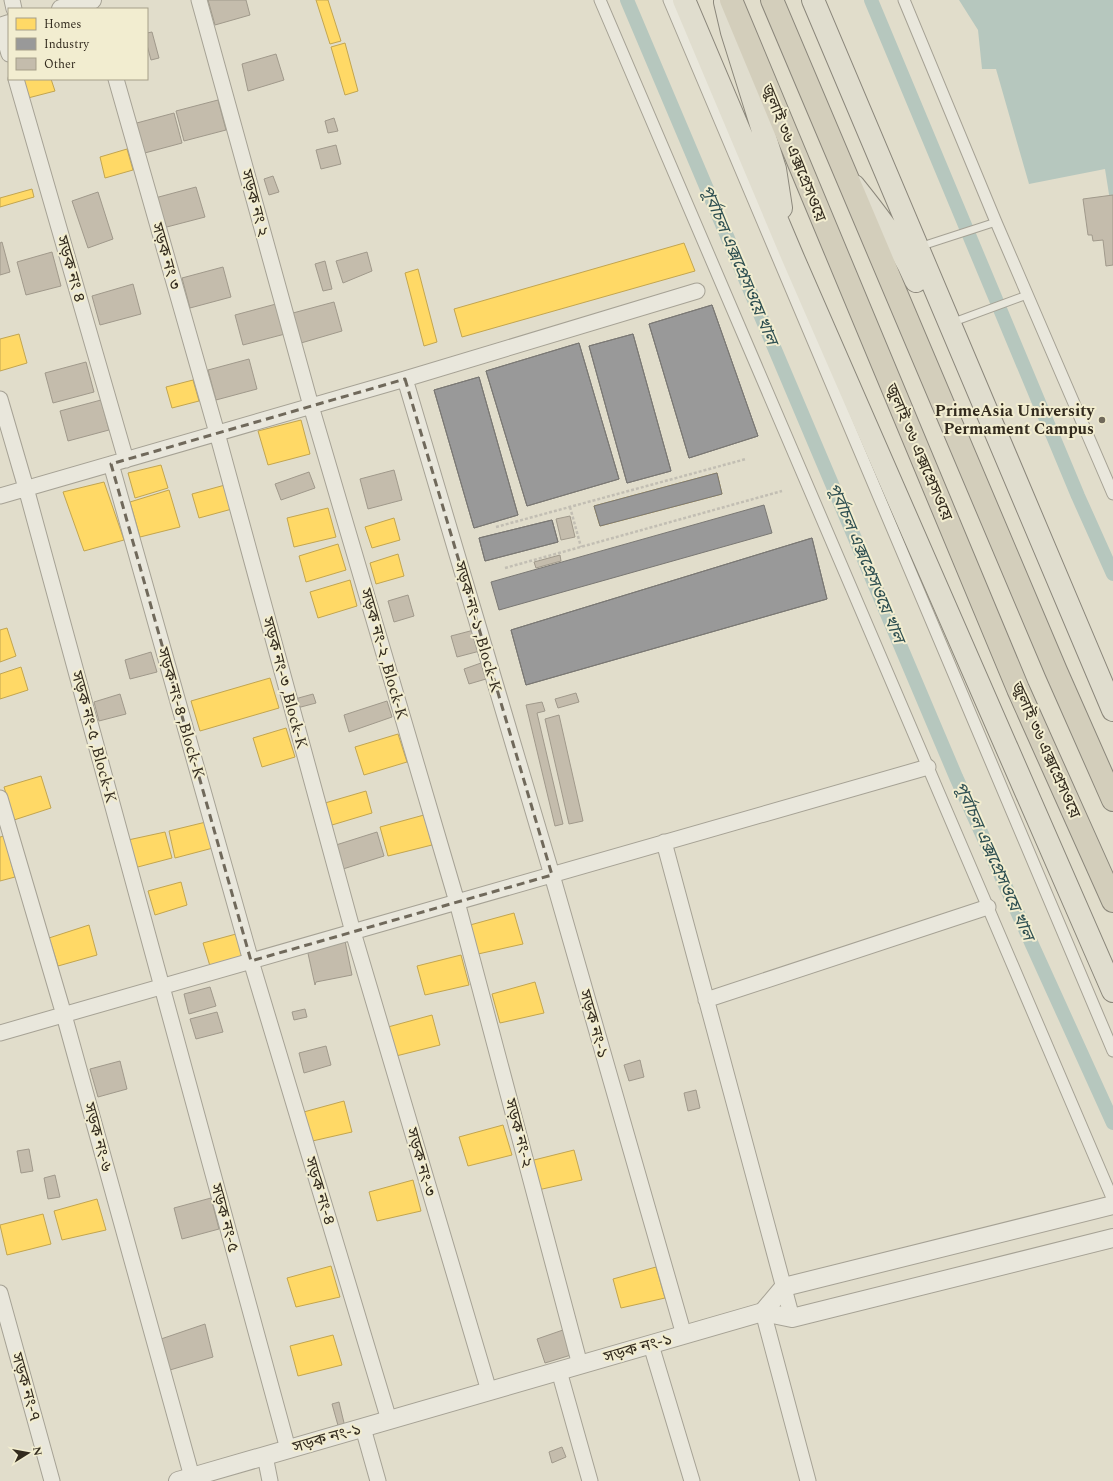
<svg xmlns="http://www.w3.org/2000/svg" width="1113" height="1481" font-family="Spectral,'Noto Sans Bengali',serif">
<rect width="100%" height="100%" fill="#e1ddcb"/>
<path fill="#b6c7be" d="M959,0H1113V207H1111L1105,169L1029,184L996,69H982L978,30Z"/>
<path fill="#ffd966" stroke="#c2a550" d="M316,0H328L341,41L330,44Z
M345,43L358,91L345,95L331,47Z
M22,79H51L55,91L28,98Z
M127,149L133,170L105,178L100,157Z
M32,189L34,197L0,207V198Z
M684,243L695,271L462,337L454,309Z
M418,269L437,342L424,346L405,273Z
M19,334L27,363L0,371V339Z
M193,380L199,401L172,408L166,387Z
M301,420L310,454L268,465L258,431Z
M161,465L168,488L135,498L128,473Z
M717,473L722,494L600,526L594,506Z
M104,482L124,540L84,551L63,492Z
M225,485L232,509L199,518L192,494Z
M169,490L180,527L140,537L130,502Z
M328,508L336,537L294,547L287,518Z
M394,518L400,540L372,548L365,527Z
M338,544L346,570L306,582L299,556Z
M398,554L404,576L376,584L370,563Z
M350,580L357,606L318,618L310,592Z
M7,628L16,656L0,662V630Z
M21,667L28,690L0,699V674Z
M270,678L279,708L200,731L191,701Z
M286,728L295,757L262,767L253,738Z
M398,734L407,762L364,775L355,747Z
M41,776L51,808L14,820L4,787Z
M366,791L372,813L332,825L325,803Z
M424,815L432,845L388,856L380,827Z
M206,822L213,848L175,858L169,831Z
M165,832L172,858L134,868L128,840Z
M4,836L15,877L0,881V837Z
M181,882L187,905L155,915L148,891Z
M514,913L523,944L478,954L470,925Z
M89,925L97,955L58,966L49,938Z
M236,934L242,957L210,966L203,943Z
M461,955L469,985L425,995L417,966Z
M535,982L544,1013L500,1023L492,994Z
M432,1015L440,1045L396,1056L388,1027Z
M344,1101L352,1132L308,1142L300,1113Z
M503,1125L512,1155L468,1166L459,1137Z
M574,1150L582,1180L538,1190L530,1161Z
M413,1180L421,1211L377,1221L369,1192Z
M97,1199L106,1230L62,1240L54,1211Z
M43,1214L51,1244L7,1255L0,1225Z
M331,1266L340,1297L296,1307L287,1278Z
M656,1267L665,1298L621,1308L613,1279Z
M333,1335L342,1365L298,1376L290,1346Z"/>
<path fill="#999" stroke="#7a7874" d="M712,305L758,436L689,458L649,324Z
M712,305L758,436L689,458L649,324Z
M633,334L671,471L627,483L589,346Z
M633,334L671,471L627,483L589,346Z
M579,343L619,479L527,506L486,371Z
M579,343L619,479L527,506L486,371Z
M479,377L518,515L474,528L434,390Z
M479,377L518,515L474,528L434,390Z
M717,473L722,494L600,526L594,506Z
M764,505L772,533L499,610L491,582Z
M552,520L558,542L485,561L479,538Z
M552,520L558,542L485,561L479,538Z
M812,538L827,599L526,685L511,630Z
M812,538L827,599L526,685L511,630Z"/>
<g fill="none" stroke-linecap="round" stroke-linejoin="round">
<path stroke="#b6c7be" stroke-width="14" d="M627,0L956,777L1113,1123
M871,0L1078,496L1113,574"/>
</g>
<path fill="#c4bcac" stroke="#a0998b" d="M208,0H246L250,15L215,25Z
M152,32L159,58L151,60L147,45V33Z
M276,54L284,80L248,91L242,64Z
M218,100L226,130L184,141L176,111Z
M174,113L182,143L141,154L133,124Z
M334,118L338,131L328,133L325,121Z
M336,145L341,164L321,169L316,150Z
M273,176L279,192L269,195L264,179Z
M196,187L205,217L163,228L155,198Z
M98,192L113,239L88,248L72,201Z
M1113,195V265L1106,266L1103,240L1093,241L1092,235H1088L1083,199Z
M2,242L10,272L0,275V243Z
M52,252L61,286L26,295L17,262Z
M367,252L372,271L343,283L336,261Z
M325,261L332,289L323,291L315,264Z
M223,267L231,297L190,308L182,278Z
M133,284L141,314L100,325L92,296Z
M334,302L342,331L301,343L293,313Z
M276,304L285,334L243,345L235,315Z
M249,359L257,389L216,400L208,370Z
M86,362L94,392L53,403L45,373Z
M101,400L109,430L68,441L60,411Z
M394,470L402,500L368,509L360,479Z
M309,472L315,488L281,500L275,484Z
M570,516L575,537L561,540L556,519Z
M560,555L561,561L536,568L534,562Z
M408,595L414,616L394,622L388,601Z
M474,630L480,651L457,657L451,636Z
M151,652L157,672L130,679L125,660Z
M481,663L486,679L469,684L464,669Z
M576,693L579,702L558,708L555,699Z
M120,694L126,714L99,721L94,702Z
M313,694L316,703L297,708L295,699Z
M387,701L392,717L349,732L344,715Z
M542,702L545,711L537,713L563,824L555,826L526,705Z
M559,715L583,821L569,824L545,719Z
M377,832L384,856L343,869L336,845Z
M345,941L352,975L316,982L315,985L307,949Z
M210,987L216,1006L189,1014L184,994Z
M305,1009L307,1017L294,1020L292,1012Z
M217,1012L223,1032L196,1039L190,1019Z
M326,1046L331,1065L304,1073L299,1053Z
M640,1060L644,1077L629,1081L624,1065Z
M120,1061L127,1089L98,1097L90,1069Z
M696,1090L700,1108L688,1111L684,1093Z
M29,1149L33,1171L21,1173L17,1151Z
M55,1175L60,1197L48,1199L44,1178Z
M211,1198L219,1229L182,1239L174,1208Z
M205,1324L213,1357L170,1370L161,1339Z
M563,1330L571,1355L545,1363L537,1339Z
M339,1402L345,1427L339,1429L332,1404Z
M562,1447L566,1457L552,1463L549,1452Z"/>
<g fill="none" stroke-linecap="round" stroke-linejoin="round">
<defs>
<path id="service" d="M919,247L996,222
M951,323L1027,295"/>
<path id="pedestrian" d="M600,0L1113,1200
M669,0L1113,1051
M904,0L996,222L1113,494"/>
<path id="minor" d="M12,0L14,9
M199,0L311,406L457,902L580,1365
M1,26L9,54
M16,79L126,460
M116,79L217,433L353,932L489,1391
M405,379L552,875L684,1335
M0,399L26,488L288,1449
M111,464L251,961L389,1420
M0,496L405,379L697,291
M0,798L64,1015L192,1477
M664,842L792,1318
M706,1000L988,907
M0,1033L928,767
M0,1293L52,1481
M763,1312L808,1481
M651,1345L692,1481
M559,1371L590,1481
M363,1428L378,1481
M265,1456L270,1481"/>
<path id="tertiary" d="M61,9L92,0
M0,27L9,24
M763,1312L784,1287L1113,1205
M178,1481L763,1312L792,1318L1113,1238"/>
<path id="primary" d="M684,0L793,258L1113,991
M813,0L1113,710
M725,2L732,32L775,169L781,208
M854,186C878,216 901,245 916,281"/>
<path id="motorway" d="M731,0L1018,689L1113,901
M772,0L1056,671L1113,800"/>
</defs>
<use href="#service" stroke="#a6a295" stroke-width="9"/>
<use href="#pedestrian" stroke="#a6a295" stroke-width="13"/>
<use href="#minor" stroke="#a6a295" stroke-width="17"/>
<use href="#tertiary" stroke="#a6a295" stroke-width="20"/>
<use href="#primary" stroke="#8b877b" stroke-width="24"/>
<use href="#motorway" stroke="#8b877b" stroke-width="24"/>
<path stroke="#c2beb3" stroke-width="2.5" stroke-dasharray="3 2" stroke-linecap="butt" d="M570,507L581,547
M496,527L746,459
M505,568L782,491"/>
<use href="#service" stroke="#e9e7dc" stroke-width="7"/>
<use href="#pedestrian" stroke="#e9e7dc" stroke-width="11"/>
<use href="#minor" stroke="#e9e7dc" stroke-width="15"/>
<use href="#tertiary" stroke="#e9e7dc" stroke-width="18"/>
<use href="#primary" stroke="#e0ddce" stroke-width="22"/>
<use href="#motorway" stroke="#d3cebb" stroke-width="22"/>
</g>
<path fill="none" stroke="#70695b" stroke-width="3" stroke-dasharray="8 5" stroke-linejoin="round" d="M405,379L552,875L251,961L111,464Z"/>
<circle fill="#70695b" stroke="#f2edd0" stroke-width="1.5" cx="1102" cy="420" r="4"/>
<g text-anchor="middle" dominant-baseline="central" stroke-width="4" stroke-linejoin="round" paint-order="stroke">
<g font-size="16" fill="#332b1e" stroke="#f2edd0">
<text transform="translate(794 153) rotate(68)">জুলাই ৩৬ এক্সপ্রেসওয়ে</text>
<text transform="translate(255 203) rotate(75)">সড়ক নং ২</text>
<text transform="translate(166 256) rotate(74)">সড়ক নং ৩</text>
<text transform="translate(71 269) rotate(74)">সড়ক নং ৪</text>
<text transform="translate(919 452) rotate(67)">জুলাই ৩৬ এক্সপ্রেসওয়ে</text>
<text transform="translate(478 627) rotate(74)">সড়ক নং-১ ,Block-K</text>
<text transform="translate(384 654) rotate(74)">সড়ক নং-২ ,Block-K</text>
<text transform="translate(285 683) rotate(75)">সড়ক নং-৩ ,Block-K</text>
<text transform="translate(181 713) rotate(74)">সড়ক নং-৪ ,Block-K</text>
<text transform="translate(94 737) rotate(75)">সড়ক নং-৫ ,Block-K</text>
<text transform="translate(1046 750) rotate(66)">জুলাই ৩৬ এক্সপ্রেসওয়ে</text>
<text transform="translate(594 1024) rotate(74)">সড়ক নং-১</text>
<text transform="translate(519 1133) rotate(75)">সড়ক নং-২</text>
<text transform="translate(98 1137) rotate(75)">সড়ক নং-৬</text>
<text transform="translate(421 1162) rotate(74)">সড়ক নং-৩</text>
<text transform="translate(320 1191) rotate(73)">সড়ক নং-৪</text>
<text transform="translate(225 1218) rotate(75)">সড়ক নং-৫</text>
<text transform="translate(638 1348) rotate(-16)">সড়ক নং-১</text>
<text transform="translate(26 1387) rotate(74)">সড়ক নং-৭</text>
<text transform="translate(327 1438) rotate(-16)">সড়ক নং-১</text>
</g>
<g font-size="16" font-weight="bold" fill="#332b1e" stroke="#f2edd0" text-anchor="end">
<text x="1094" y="411">PrimeAsia University<tspan x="1094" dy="18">Permament Campus</tspan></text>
</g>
<g font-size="17" font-style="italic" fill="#2e4f51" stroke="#f2edd0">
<text transform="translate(739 265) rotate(67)">পূর্বাচল এক্সপ্রেসওয়ে খাল</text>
<text transform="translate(866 563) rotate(67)">পূর্বাচল এক্সপ্রেসওয়ে খাল</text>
<text transform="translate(994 861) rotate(66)">পূর্বাচল এক্সপ্রেসওয়ে খাল</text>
</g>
</g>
<rect x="8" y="8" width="140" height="72" fill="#f2edd0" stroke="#a69f89"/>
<rect x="16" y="18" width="20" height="12" fill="#ffd966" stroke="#a69f89"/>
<text x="44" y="28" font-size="12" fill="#332b1e">Homes</text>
<rect x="16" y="38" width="20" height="12" fill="#999999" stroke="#a69f89"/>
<text x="44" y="48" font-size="12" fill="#332b1e">Industry</text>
<rect x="16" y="58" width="20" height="12" fill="#c4bcac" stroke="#a69f89"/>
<text x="44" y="68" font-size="12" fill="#332b1e">Other</text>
<g transform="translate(28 1453) rotate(79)" stroke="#f2edd0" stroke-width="3" paint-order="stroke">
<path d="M0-3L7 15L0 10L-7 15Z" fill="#332b1e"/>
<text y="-6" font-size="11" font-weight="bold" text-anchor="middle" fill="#332b1e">N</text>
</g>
</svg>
